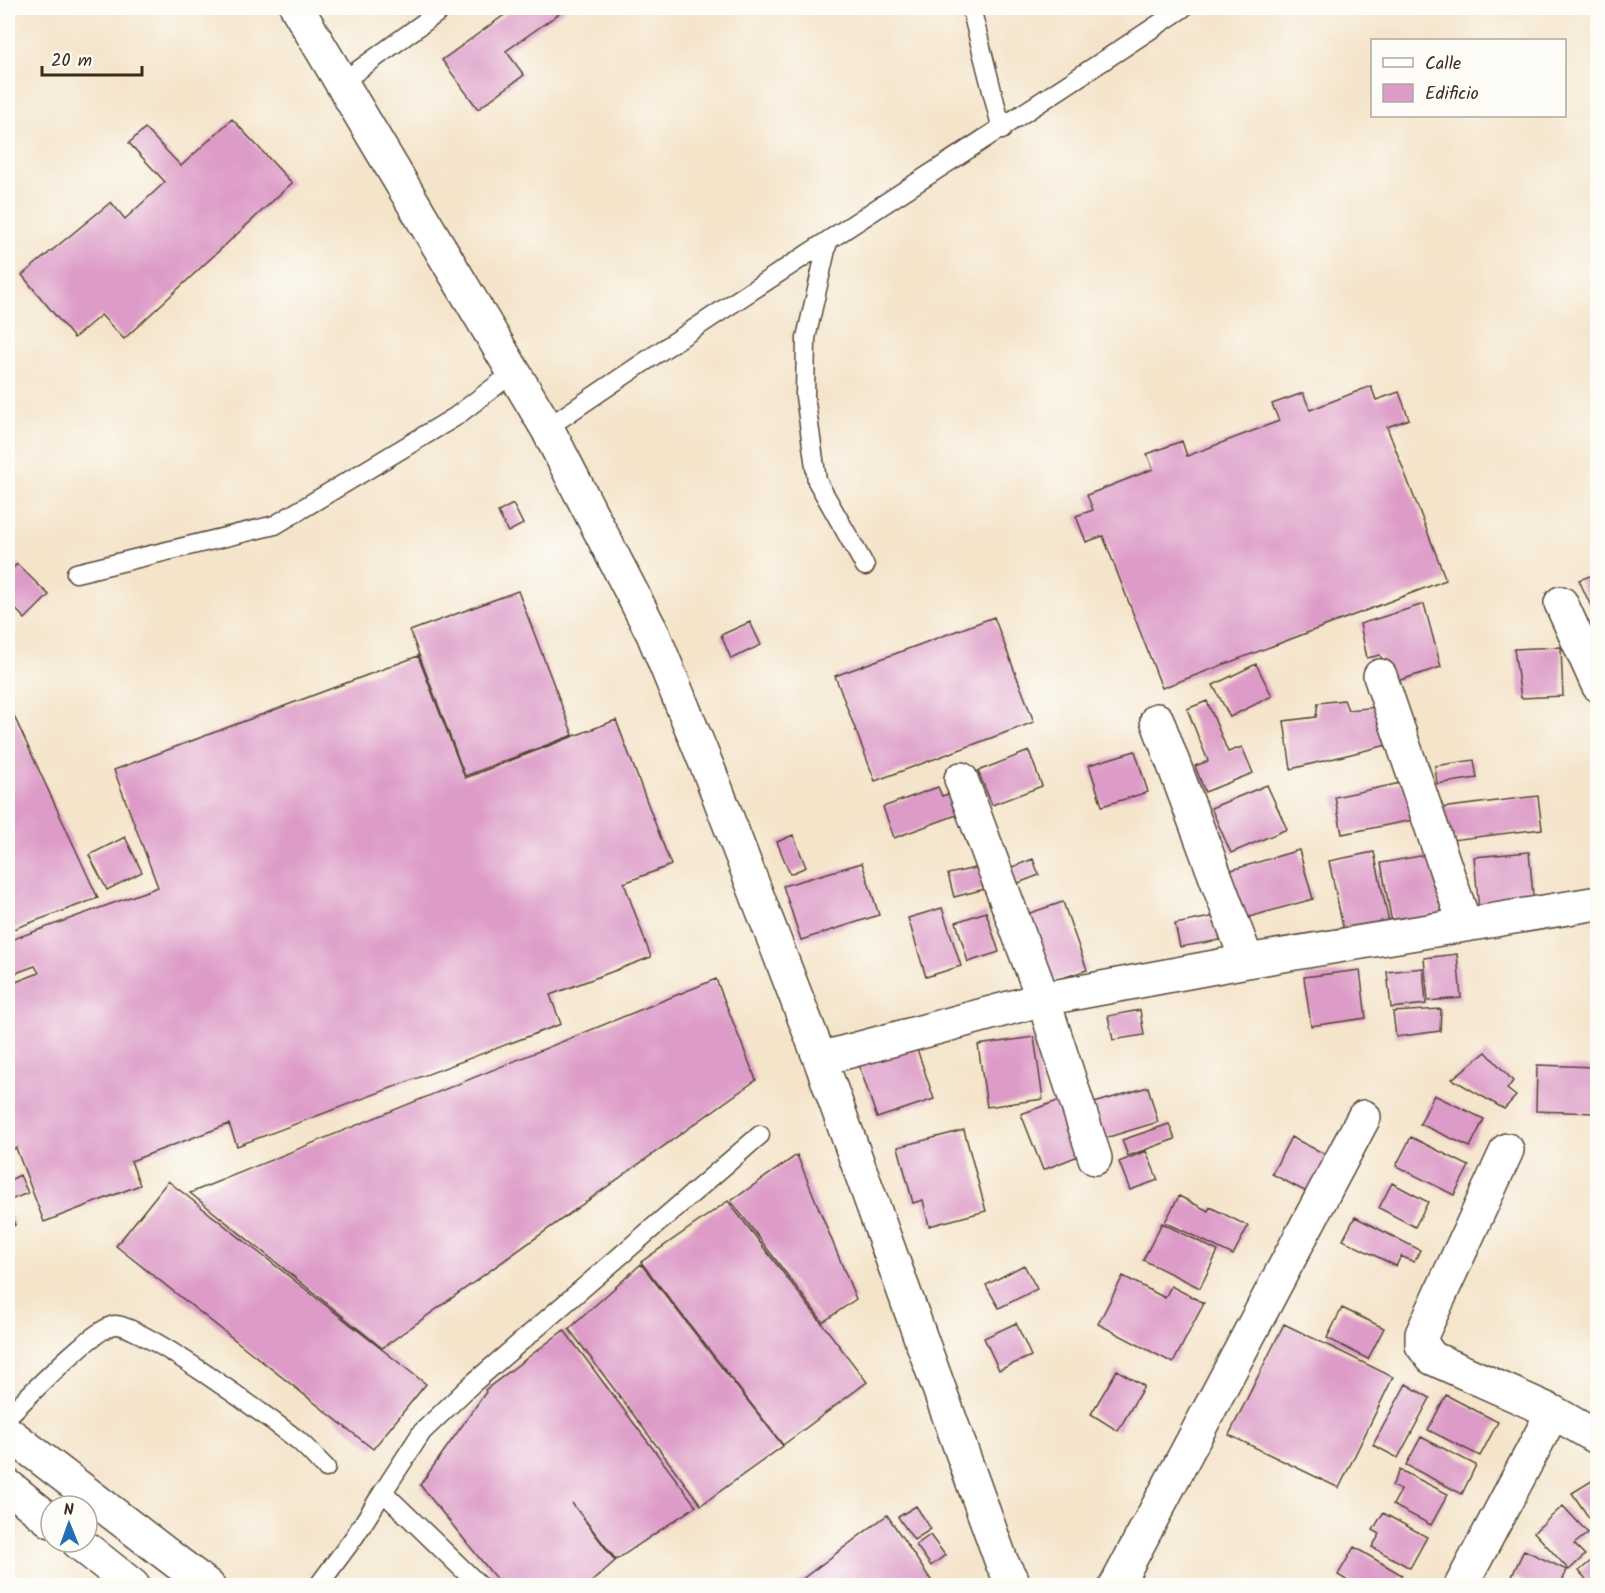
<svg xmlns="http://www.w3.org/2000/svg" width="1605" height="1593" font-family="Kalam,sans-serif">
<rect width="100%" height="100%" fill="#fdfcf7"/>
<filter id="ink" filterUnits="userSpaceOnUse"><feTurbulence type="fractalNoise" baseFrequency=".0167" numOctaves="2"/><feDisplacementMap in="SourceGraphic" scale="12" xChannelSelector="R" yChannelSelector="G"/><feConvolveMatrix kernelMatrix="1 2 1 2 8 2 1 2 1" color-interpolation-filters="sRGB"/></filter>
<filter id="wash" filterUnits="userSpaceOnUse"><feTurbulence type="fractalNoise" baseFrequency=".008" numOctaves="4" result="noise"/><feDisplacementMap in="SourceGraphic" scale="24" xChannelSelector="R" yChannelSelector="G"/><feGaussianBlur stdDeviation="1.35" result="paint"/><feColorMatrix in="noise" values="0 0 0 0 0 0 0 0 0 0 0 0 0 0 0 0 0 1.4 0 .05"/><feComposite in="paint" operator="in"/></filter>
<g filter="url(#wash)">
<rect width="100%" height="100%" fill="#f4e4ca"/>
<g id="blocks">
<path fill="#dd9bc7" d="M514,8H567L506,51L524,75L478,109L442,60Z
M232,119L292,183L124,339L101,315L74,338L22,275L111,202L125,219L165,182L129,143L145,128L181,166Z
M1371,386L1376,400L1399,392L1409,419L1387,427L1446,580L1162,688L1103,536L1086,542L1076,516L1093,510L1087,495L1153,469L1147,454L1182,441L1187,456L1279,421L1272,404L1303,393L1310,410Z
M513,504L523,524L508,532L498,512Z
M17,564L49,595L25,619L8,601V573Z
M1598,573V622L1579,580Z
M518,591L573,735L465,776L410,631Z
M1424,604L1441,667L1394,682L1380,655L1367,658L1360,624Z
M994,617L1034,722L875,781L835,676Z
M750,622L761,645L731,659L721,635Z
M1561,647L1563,696L1521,698L1514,649Z
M418,656L465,778L616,720L671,865L624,883L651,957L550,995L561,1024L237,1146L229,1124L131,1161L140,1185L44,1222L16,1148L8,1151V985L39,973L35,966L8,976V941L158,887L114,770Z
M1256,664L1272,696L1230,717L1213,685Z
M1344,700L1348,710L1378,707L1391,744L1291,769L1284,721L1316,717L1318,703Z
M1207,701L1228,752L1242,747L1253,773L1205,792L1195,766L1208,761L1187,709Z
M8,703L98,898L8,931Z
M1029,751L1042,786L992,805L978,771Z
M1135,751L1148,792L1102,806L1089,765Z
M1474,760L1477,778L1437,784L1435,766Z
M1410,781L1418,819L1342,834L1335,797Z
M1267,785L1287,829L1231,853L1211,808Z
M938,787L942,796L954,792L962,813L894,838L883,807Z
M1538,796L1542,829L1444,841L1441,808Z
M793,835L806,867L790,874L777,842Z
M125,837L142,872L107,890L89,855Z
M1299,850L1313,899L1242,919L1228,871Z
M1374,852L1389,922L1344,932L1329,861Z
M1529,852L1534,905L1479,910L1474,857Z
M1431,854L1442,913L1392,923L1381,863Z
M1033,859L1039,875L1013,885L1007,869Z
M862,863L879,915L801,940L783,886Z
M980,867L985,889L954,897L948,874Z
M1063,902L1087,970L1047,983L1024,915Z
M942,908L961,966L926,977L908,918Z
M986,912L999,952L968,962L956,922Z
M1216,916L1220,940L1180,947L1175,924Z
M1457,954L1461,998L1428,1001L1424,958Z
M1423,968L1426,1004L1391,1008L1387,972Z
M1360,970L1366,1018L1311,1026L1304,977Z
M716,979L756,1080L382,1348L190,1193Z
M1441,1009L1440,1031L1396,1037L1393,1012Z
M1140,1010L1144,1035L1113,1040L1108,1016Z
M1034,1037L1043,1099L987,1107L978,1045Z
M916,1046L934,1099L877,1118L859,1065Z
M1486,1052L1513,1081L1507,1089L1516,1096L1504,1109L1452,1079Z
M1537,1065L1596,1067L1595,1113L1536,1111Z
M1148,1087L1158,1122L1102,1139L1091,1104Z
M1434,1095L1484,1119L1470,1147L1420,1124Z
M1063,1099L1083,1154L1043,1170L1021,1114Z
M1169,1124L1175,1139L1128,1156L1122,1140Z
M964,1130L986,1211L929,1226L923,1200L913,1203L898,1147Z
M1291,1137L1333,1158L1314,1196L1272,1174Z
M1411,1137L1469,1166L1454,1195L1396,1166Z
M1146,1151L1158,1180L1130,1190L1119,1162Z
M797,1155L856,1299L823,1322L731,1201Z
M20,1175L28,1193L8,1201V1181Z
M168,1181L426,1384L373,1449L116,1246Z
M1392,1183L1428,1202L1415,1227L1379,1208Z
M1179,1196L1208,1211L1210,1207L1248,1226L1233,1255L1165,1222Z
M728,1201L867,1382L783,1445L641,1262Z
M8,1206L15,1225L8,1228Z
M1355,1217L1420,1250L1414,1262L1401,1256L1396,1266L1343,1240Z
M1162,1223L1218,1251L1200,1288L1143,1260Z
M641,1264L783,1446L701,1505L569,1329Z
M1024,1265L1037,1289L999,1308L986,1285Z
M1123,1276L1165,1298L1171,1286L1204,1303L1173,1363L1098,1324Z
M1342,1308L1384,1328L1368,1359L1327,1338Z
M1016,1323L1031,1356L999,1370L984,1338Z
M1284,1324L1393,1377L1339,1488L1229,1435Z
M564,1330L696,1506L616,1560L572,1503L615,1561L587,1586H502L420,1485L486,1392L485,1390Z
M1117,1370L1144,1386L1118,1431L1091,1414Z
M1406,1384L1430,1398L1398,1458L1373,1445Z
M1446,1395L1498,1422L1480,1456L1428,1430Z
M1421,1437L1476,1465L1462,1494L1406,1465Z
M1400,1470L1448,1494L1431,1525L1393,1505L1401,1490L1392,1486Z
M1598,1477V1527L1596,1528L1572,1493Z
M916,1506L931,1529L914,1540L898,1517Z
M1563,1506L1588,1533L1574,1544L1585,1555L1569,1570L1534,1532Z
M1383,1513L1427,1537L1410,1568L1372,1547L1380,1534L1373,1530Z
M887,1515L935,1586H793Z
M930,1535L945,1555L931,1566L916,1545Z
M1354,1547L1402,1575L1395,1586H1356L1338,1575Z
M1524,1550L1567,1570L1560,1586H1534L1512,1576Z
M1598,1555V1582L1595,1579L1590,1584L1579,1571Z"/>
</g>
</g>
<g filter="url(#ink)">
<use href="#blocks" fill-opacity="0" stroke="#574638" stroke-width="1.5"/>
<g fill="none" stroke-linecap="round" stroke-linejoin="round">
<defs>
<path id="service" d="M971,8L1002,130
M342,82L444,8
M828,241L806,338L805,396L817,481L865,566
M547,428C756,284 972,149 1183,8
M76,573L275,525L455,417L514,372
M8,1416C27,1398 93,1328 115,1325C138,1322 277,1423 300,1442C309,1450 317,1459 326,1468
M318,1586L355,1536L383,1492
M480,1586L383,1492L422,1432L472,1384L760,1135"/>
<path id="minor" d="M297,8L547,428L653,634L711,776L820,1059L1002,1563L1015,1586
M1561,603L1598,685
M1380,676L1465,925
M1157,720L1247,961
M961,779L1043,999L1095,1158
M820,1059L1043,999L1247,961L1598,903
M1507,1150L1422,1334V1345L1432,1358L1553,1412L1598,1438
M1116,1586L1364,1117
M1461,1586L1553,1412"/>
<path id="trunk" d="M8,1433L208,1586
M8,1486L51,1521
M78,1542L133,1586"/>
</defs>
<use href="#service" stroke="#574638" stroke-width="21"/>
<use href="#minor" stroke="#574638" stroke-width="36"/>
<use href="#trunk" stroke="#574638" stroke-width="36"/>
<use href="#service" stroke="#fff" stroke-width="18"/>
<use href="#minor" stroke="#fff" stroke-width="33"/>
<use href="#trunk" stroke="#fff" stroke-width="33"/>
</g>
</g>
<rect width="1605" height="1593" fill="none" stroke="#fdfcf7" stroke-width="30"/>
<rect x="1371" y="39" width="195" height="78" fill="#fdfcf7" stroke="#afa8a0" stroke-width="1.5"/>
<rect x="1383" y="58" width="30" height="9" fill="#ffffff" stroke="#afa8a0" stroke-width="1.5"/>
<text x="1425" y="69" font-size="18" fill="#3b2a1e">Calle</text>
<rect x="1383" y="84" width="30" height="18" fill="#dd9bc7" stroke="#afa8a0" stroke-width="1.5"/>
<text x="1425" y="99" font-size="18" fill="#3b2a1e">Edificio</text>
<g transform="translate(69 1524) rotate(359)"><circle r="28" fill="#fdfcf7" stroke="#afa8a0" stroke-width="1.5"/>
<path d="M0-4.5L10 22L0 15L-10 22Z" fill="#1f6fb2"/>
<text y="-9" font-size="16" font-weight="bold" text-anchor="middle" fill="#3b2a1e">N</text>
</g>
<path d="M42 66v9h100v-9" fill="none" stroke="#3b2a1e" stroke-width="3"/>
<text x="51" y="66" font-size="18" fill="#3b2a1e" stroke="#fdfcf7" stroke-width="4.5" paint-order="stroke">20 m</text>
</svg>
